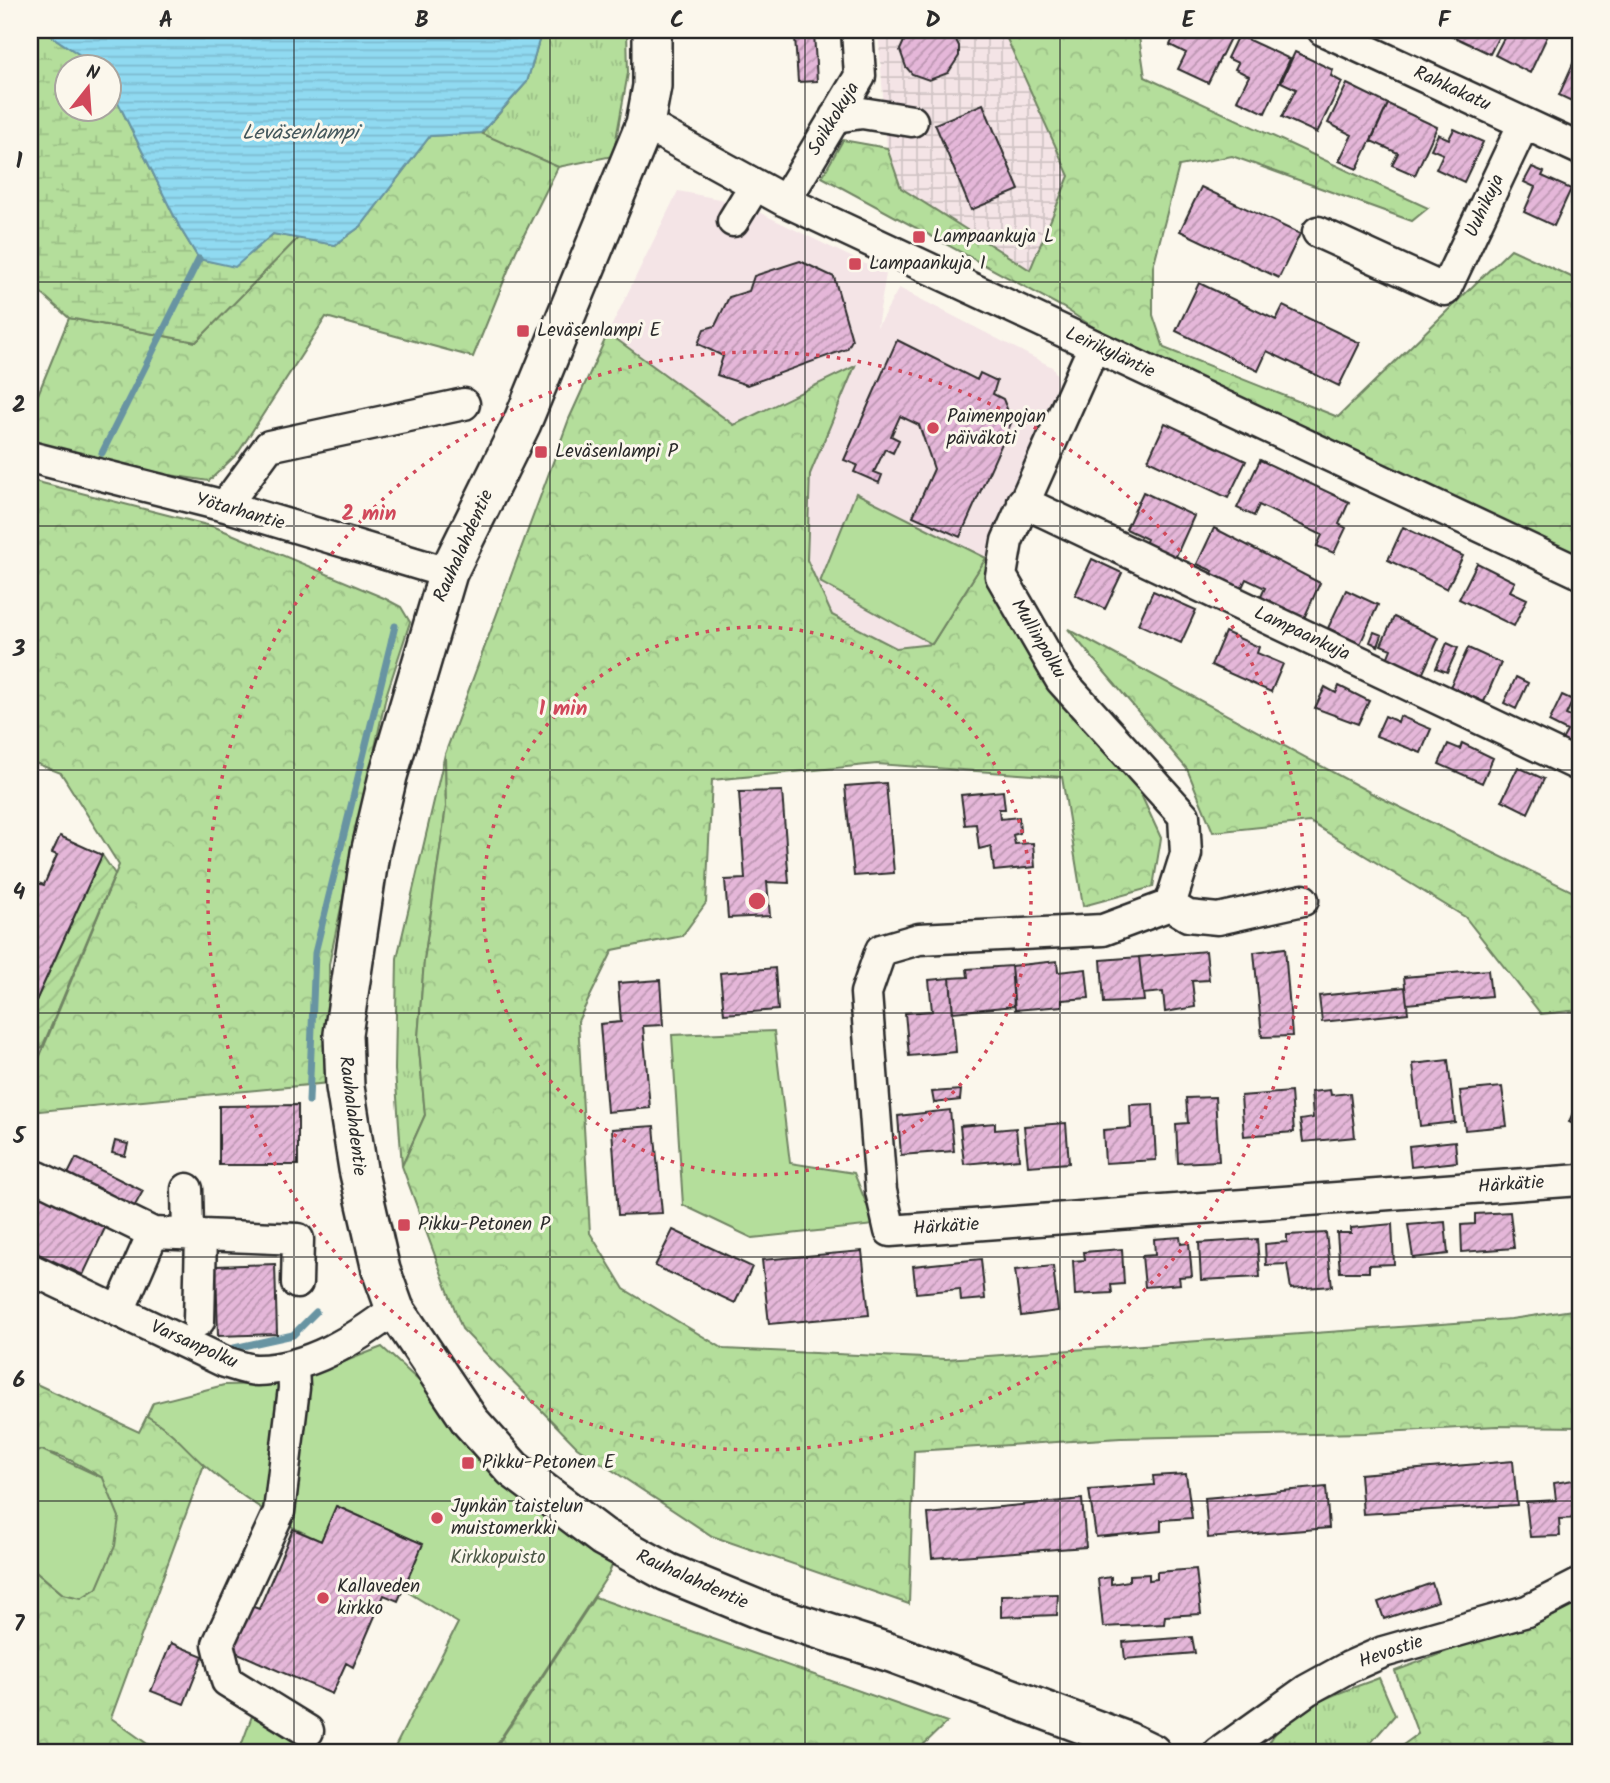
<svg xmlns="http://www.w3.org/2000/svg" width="1610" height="1783" font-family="Kalam,sans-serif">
<defs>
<pattern id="industrial-grid" width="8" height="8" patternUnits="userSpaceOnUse" patternTransform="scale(1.75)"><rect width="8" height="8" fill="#f4e4e6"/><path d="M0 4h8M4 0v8" fill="none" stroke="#d1c4c5"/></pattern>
<pattern id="grass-tufts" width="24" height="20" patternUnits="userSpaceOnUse" patternTransform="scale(1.75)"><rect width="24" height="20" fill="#b4de9b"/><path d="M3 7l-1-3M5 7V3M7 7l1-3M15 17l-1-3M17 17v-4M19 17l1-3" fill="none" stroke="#9bbf86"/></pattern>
<pattern id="forest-crowns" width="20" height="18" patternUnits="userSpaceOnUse" patternTransform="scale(1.75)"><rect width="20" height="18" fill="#b4de9b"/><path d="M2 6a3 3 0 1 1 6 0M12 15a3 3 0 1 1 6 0" fill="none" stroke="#9bbf86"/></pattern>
<pattern id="wetland-marsh" width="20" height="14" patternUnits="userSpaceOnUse" patternTransform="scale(1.75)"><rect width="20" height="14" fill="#b4de9b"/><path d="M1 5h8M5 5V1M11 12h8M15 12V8" fill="none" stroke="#9bbf86"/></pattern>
<pattern id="garden-furrows" width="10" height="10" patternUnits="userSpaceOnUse" patternTransform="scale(1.75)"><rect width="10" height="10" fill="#b4de9b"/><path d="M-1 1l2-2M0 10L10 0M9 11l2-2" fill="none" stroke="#9bbf86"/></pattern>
<pattern id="water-rules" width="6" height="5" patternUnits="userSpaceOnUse" patternTransform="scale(1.75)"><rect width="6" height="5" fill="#90daf1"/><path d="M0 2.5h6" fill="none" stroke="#7cbbcf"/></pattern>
<pattern id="building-hatch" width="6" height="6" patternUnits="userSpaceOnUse" patternTransform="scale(1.75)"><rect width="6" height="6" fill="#e5b7d9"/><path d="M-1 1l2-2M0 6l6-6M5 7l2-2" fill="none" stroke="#ba95b0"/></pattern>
</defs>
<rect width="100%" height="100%" fill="#fbf7ec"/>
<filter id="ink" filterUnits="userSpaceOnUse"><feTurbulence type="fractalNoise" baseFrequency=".0143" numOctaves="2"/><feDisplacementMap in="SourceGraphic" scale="14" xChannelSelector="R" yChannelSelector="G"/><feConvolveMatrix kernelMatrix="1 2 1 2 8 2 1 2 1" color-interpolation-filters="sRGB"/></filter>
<g filter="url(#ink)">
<path fill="#f4e4e6" d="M678,191L740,203L886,274L877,327L899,288L1052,367L1057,375L1058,383L1005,504L986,558L932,644L896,648L832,615L807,560L810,474L855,366L734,425L608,333Z"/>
<path fill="url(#industrial-grid)" d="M878,30H1003L1069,176L1030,270L901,188L887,148Z"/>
<path fill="url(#grass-tufts)" stroke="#708463" stroke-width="2" d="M542,30H627L628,73L613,156L558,167L481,134L527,82Z
M445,754L446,807L424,961L418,1038L425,1115L402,1166L395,1070L397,958Z
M1379,1678L1395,1715L1362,1753H1265C1279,1708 1339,1694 1379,1678Z"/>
<path fill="url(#forest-crowns)" stroke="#708463" stroke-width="2" d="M1003,30H1138L1145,77L1428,208L1412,221L1232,156L1179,166L1153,267V315L1164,348L1338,417L1511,249L1580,281V563L1107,336L1064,308L822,177L843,140L887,148L901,188L1030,270L1069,176Z
M481,133L558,167L516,251L473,357L326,317L238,453L209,481L163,474L30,441V414L69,318L196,342L298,238L335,245L361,226L430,136Z
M608,333L734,425L855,366L810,474L807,560L832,615L896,648L932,644L986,558L1019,633L1133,777L1161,838L1153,887L1083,906L1062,777L877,764L712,780L706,903L682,936L613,950L578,1021L590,1233L624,1289L724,1349L946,1359L1511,1319L1580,1309V1427L1497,1426L1365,1433L1121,1438L914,1451L909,1604L712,1536L577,1447L462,1329L402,1166L425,1115L418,1038L424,961L446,807L445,754L569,419Z
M30,480L215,527L384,598L401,607L410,622L386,696L329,964V1083L30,1112V1080L119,865L61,773L30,761Z
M1068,629L1373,794L1580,895V1010L1541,1014L1465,917L1310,822L1213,832L1187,769Z
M30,1381L139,1432L147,1416L173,1432L204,1465L111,1718L160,1753H30V1566L63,1594L81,1597L97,1588L103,1478C81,1467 54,1445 30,1455Z
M595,1597L947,1722L915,1753H492Z
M1580,1601V1752L1548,1742L1521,1753H1392L1418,1734L1395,1671Z"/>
<path fill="url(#wetland-marsh)" stroke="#708463" stroke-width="2" d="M30,30H42L97,66H66V108H108L109,84L180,228L199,259L235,266L273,234L298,238L196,342L69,318L30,283Z"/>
<path fill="#b4de9b" stroke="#708463" stroke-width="2" d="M856,493L986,558L932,644L820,582Z
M774,1031L790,1163L854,1173L875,1225L752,1238L683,1205L672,1035Z
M382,1347L614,1560L608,1575L491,1753H392L458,1623L403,1589L422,1544L337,1506L321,1541C280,1523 237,1494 204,1465C182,1445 174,1432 147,1416L153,1403L224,1385L287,1384Z
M42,1450L103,1478L119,1517L115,1546L97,1588L81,1598L63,1594L30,1566V1455Z
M252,1716L299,1745L302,1753H250L240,1749Z"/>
<path fill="url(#garden-furrows)" stroke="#708463" stroke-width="2" d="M102,855L115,874L42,1048L30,1039V1014Z"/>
<path fill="url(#water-rules)" stroke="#6894a2" stroke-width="2" d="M42,30H542L527,82L481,133L430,136L361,226L335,245L273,234L235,267L199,259L180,228L109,84L108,66H97Z"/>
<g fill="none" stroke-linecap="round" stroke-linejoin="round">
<path stroke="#6894a2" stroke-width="7" d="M102,453L199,259
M309,1101L315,953L395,626
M225,1350L293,1335L316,1312"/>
</g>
<path fill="url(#building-hatch)" stroke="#2b2b2b" stroke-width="2" d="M785,30H827V32L814,33L817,81L798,82L795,37H786Z
M909,30H951L959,46V56L948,73L929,80L912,74L906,67L900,50Z
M1177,30L1233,32L1208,83L1178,69L1186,53L1170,45Z
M1450,30H1502L1490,54L1448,34Z
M1508,30H1532L1547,37L1530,73L1495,55Z
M1238,35L1290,59L1265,113L1237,100L1249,76L1235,69L1238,63L1227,58Z
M1295,52L1333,70L1331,76L1342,82L1317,133L1282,117L1296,89L1281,82Z
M1576,57L1580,58V110L1572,106L1574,102L1559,95Z
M1347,84L1388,104L1357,169L1339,161L1352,135L1328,123Z
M983,104L1019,190L971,210L935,124Z
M1388,104L1437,127L1415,175L1392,165L1398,153L1371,141Z
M1454,129L1483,142L1464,182L1436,169L1443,154L1431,149L1438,134L1449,139Z
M1532,167L1544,172L1542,176L1571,189L1554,226L1524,212L1535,187L1524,182Z
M1201,187L1300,234L1279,278L1180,231Z
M1579,188L1580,189V209L1571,205Z
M1580,214V233L1573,230Z
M800,261L834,277L852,340L847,349L747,385L717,375L723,356L698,344L704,329L715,326L729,297L749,291L754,276Z
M1199,283L1276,320L1283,306L1360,343L1339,386L1267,351L1258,371L1176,331Z
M897,340L977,380L980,373L997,381L993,394L1003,399L1012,421L960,537L913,516L934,469L919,425L900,416L891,436L899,440L893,453L885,449L874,472L882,475L879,483L854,472L857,465L844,460Z
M1165,423L1246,461L1228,498L1148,460Z
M1260,460L1349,502L1339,524L1346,528L1334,553L1317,546L1322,535L1259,505L1254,516L1237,508Z
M1143,492L1194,516L1173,563L1143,549L1147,539L1126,529Z
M1403,527L1463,556L1447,589L1388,560Z
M1214,528L1320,583L1301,625L1257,605L1265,588L1246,579L1238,596L1208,582L1213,571L1197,564Z
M1092,559L1122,573L1105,609L1075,595Z
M1477,563L1515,582L1510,591L1527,599L1514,626L1459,599Z
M1346,590L1378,605L1360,644L1328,628Z
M1153,591L1196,610L1181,643L1138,624Z
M1394,617L1439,638L1422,675L1387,659L1391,649L1381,645Z
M1225,632L1259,647L1257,653L1283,664L1271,692L1211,665Z
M1374,632L1382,635L1378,646L1370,642Z
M1447,643L1458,648L1447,672L1436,668Z
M1468,648L1501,663L1484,702L1450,687Z
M1516,677L1528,683L1516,709L1504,703Z
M1339,686L1369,701L1358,724L1315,708L1325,687L1336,693Z
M1562,695L1573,700L1566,715L1573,718L1580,703V751L1561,742L1567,731L1549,722Z
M1385,716L1398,722L1400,716L1431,729L1421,753L1376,736Z
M1462,743L1493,758L1482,783L1439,764L1448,744L1460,749Z
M1518,767L1544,779L1528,813L1502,800Z
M886,783L894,873L854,876L845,786Z
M782,791L789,883L767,882L770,916L728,918L725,880L745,879L739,792Z
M1003,791L1005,809H999L1000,819L1019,817L1020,833L1013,835L1015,844L1033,843L1035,867L994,871L991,846L979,849L976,824L965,825L961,795Z
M1580,819V840L1572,837Z
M60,836L102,855L30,1014V901L38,883L44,885L57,855L52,853Z
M1285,948L1292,1036L1262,1037L1254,952Z
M1206,951L1209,980L1192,981L1195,1007L1165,1012L1163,992L1143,994L1139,957Z
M1139,957L1144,1001L1104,1003L1101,960Z
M1057,961L1058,972L1086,969L1089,998L1062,1000V1006L1015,1010L1011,966Z
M1011,966L1014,1006L953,1012L950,978L968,977L967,969Z
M775,968L778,1010L724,1014L720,973Z
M1488,970L1491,996L1407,1004L1404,977Z
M950,978L956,1052L909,1056L905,1013L932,1011L929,980Z
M660,980L663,1025L643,1026L650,1108L607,1112L600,1024L621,1022L618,983Z
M1405,987L1408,1013L1322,1022L1319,996Z
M1448,1060L1455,1122L1420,1126L1413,1064Z
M1502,1087L1507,1126L1465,1130L1460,1091Z
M961,1090L960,1100L934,1103L932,1092Z
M1330,1090L1331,1095L1350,1093L1355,1137L1303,1142L1300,1120L1313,1118L1311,1092Z
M1291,1092L1294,1132L1244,1136L1241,1096Z
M1580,1096V1127L1569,1122Z
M1215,1097L1219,1161L1178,1163L1176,1124L1188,1123L1186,1098Z
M1153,1104L1156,1160L1105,1163L1103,1130L1131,1128L1130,1105Z
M298,1105V1165H219V1106Z
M950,1110L954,1151L901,1155L898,1116Z
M995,1123V1130L1016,1128L1019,1159L964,1164L960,1126Z
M1066,1123L1069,1163L1028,1166L1024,1126Z
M654,1126L662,1213L618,1215L612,1129Z
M115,1141L128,1144L125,1156L112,1153Z
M1455,1141L1457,1162L1411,1167L1409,1146Z
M76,1158L143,1191L133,1209L67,1176Z
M30,1188L107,1224L83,1275L30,1250Z
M1510,1212L1514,1248L1462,1252L1461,1225L1475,1224V1214Z
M1445,1222L1448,1254L1413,1258L1408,1225Z
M1392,1224L1394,1264L1369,1265V1272H1340L1337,1233H1351V1228Z
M673,1230L752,1267L735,1303L655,1266Z
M1326,1233L1332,1286L1291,1289L1287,1264L1266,1265L1265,1244L1287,1242V1235Z
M1180,1237L1181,1244L1189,1243L1192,1276L1179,1277L1180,1284L1145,1287L1142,1256L1155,1255L1154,1239Z
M1257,1239L1260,1277L1201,1280L1199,1243Z
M1122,1249L1124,1284L1111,1285L1112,1293L1075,1295L1073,1261L1085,1260L1084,1252Z
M862,1251L869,1315L769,1324L762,1260Z
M981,1259L985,1299L961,1301L960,1289L916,1293L913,1266Z
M275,1264L277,1334L218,1336L216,1266Z
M1053,1266L1058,1311L1021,1316L1015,1270Z
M1513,1461L1517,1505L1363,1514L1360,1474Z
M1186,1474L1192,1518L1161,1520V1531L1096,1537L1089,1490L1154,1485L1153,1476Z
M1580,1479V1518L1559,1519L1560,1536L1530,1537L1526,1502L1556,1500L1554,1483Z
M1326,1487L1329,1528L1208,1538L1205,1498Z
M1082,1499L1086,1547L932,1558L928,1514Z
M336,1506L423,1544L398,1601L384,1595L353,1667L346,1663L332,1694L231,1650L251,1606L259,1609L293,1529L321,1541Z
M1196,1569L1201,1614L1165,1616L1164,1624L1103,1627L1098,1579L1111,1577V1584L1129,1581V1575L1149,1574V1580L1157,1579V1572Z
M1432,1583L1438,1601L1384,1619L1378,1602Z
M1058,1594L1057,1615L1001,1617V1595Z
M1192,1637L1195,1653L1125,1659L1123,1642Z
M171,1643L203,1656L184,1704L151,1691Z"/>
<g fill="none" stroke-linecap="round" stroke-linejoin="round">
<defs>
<path id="minor" d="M1323,30L1580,149
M835,117L862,113L912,121
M645,124L785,201L1580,573
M785,201L860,76L857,30
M733,221L755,185
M1318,232L1445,290L1524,123
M1094,346L1007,541L1001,576L1061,680L1184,816L1186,854L1170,905
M30,457L225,506L448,573
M1023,502L1580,766
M225,506L269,446L464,404
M1170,905L1103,930L919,939L881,950L866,993L881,1191L890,1231L1580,1180
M1170,905L1188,916L1218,919L1303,900
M38,1177L153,1233L119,1311
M187,1189L188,1234
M153,1233L298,1239L297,1283
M30,1269L225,1362C235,1365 247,1370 257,1370C309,1369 356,1339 395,1309
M199,1321L201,1235
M293,1366L294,1388L279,1512L218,1644L227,1681L308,1731
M1219,1753L1307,1690L1349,1667L1383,1652L1527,1611L1580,1584"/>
<path id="major" d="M652,30V86L645,124L522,423L448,573L388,776L370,853L343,1034L345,1087L358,1169L381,1270L395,1309L470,1421L513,1469L603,1537L667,1572L767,1613L894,1654L1127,1741L1152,1753"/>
</defs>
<use href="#minor" stroke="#2b2b2b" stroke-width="35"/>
<use href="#major" stroke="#2b2b2b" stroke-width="42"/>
<use href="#minor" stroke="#fbf7ec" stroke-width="30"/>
<use href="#major" stroke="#fbf7ec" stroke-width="37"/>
</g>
</g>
<path fill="none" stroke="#2b2b2b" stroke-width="2" stroke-opacity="0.55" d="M294,30V1753M550,30V1753M805,30V1753M1060,30V1753M1316,30V1753M30,282H1580M30,526H1580M30,770H1580M30,1013H1580M30,1257H1580M30,1501H1580"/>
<g fill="none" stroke="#d1495b" stroke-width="3.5" stroke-dasharray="3.5 7">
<circle cx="757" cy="901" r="274"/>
<circle cx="757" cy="901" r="549"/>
</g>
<g fill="#d1495b" stroke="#fbf7ec" stroke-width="2.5">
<rect x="912" y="230" width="14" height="14" rx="3.5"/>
<rect x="848" y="257" width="14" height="14" rx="3.5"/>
<rect x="516" y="324" width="14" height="14" rx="3.5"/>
<circle cx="933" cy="428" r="7"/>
<rect x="534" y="445" width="14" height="14" rx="3.5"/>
<rect x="397" y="1218" width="14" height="14" rx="3.5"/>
<rect x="461" y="1456" width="14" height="14" rx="3.5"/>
<circle cx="437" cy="1518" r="7"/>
<circle cx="323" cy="1598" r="7"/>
</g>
<g text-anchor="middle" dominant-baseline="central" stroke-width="6" stroke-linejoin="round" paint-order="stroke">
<g font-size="19" fill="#2b2b2b" stroke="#fbf7ec">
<text transform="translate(1452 89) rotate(25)">Rahkakatu</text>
<text transform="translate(834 119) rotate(-59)">Soikkokuja</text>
<text transform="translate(1485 206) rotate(-65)">Uuhikuja</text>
<text transform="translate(1110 353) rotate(25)">Leirikyläntie</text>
<text transform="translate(240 512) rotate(16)">Yötarhantie</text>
<text transform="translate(464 546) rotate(-66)">Rauhalahdentie</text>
<text transform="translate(1302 634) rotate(25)">Lampaankuja</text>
<text transform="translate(1038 639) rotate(59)">Mullinpolku</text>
<text transform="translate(352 1116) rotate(83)">Rauhalahdentie</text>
<text transform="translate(1511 1185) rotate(-4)">Härkätie</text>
<text transform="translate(946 1227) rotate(-4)">Härkätie</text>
<text transform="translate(194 1345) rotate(24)">Varsanpolku</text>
<text transform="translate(692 1580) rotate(24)">Rauhalahdentie</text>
<text transform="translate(1391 1652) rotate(-19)">Hevostie</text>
</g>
<g font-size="19" fill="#2b2b2b" stroke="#fbf7ec" text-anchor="start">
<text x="933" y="237">Lampaankuja L</text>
<text x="869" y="264">Lampaankuja I</text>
<text x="537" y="331">Leväsenlampi E</text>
<text x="947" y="417">Paimenpojan<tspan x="947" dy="22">päiväkoti</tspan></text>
<text x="555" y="452">Leväsenlampi P</text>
<text x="418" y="1225">Pikku-Petonen P</text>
<text x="482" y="1463">Pikku-Petonen E</text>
<text x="451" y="1507">Jynkän taistelun<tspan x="451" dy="22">muistomerkki</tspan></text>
<text x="337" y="1587">Kallaveden<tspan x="337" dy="22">kirkko</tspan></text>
</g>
<g font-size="19" fill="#4d5847" stroke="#fbf7ec">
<text x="498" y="1558">Kirkkopuisto</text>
</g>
<g font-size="21" font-style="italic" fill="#44575c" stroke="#fbf7ec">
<text x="300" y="133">Leväsenlampi</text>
</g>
</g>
<circle cx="757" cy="901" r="10" fill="#d1495b" stroke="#fbf7ec" stroke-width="3.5"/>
<g font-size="21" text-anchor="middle" font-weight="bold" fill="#d1495b" stroke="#fbf7ec" stroke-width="6" stroke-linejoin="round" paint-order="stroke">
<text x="369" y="520">2 min</text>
<text x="563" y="715">1 min</text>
</g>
<rect width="1610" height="1783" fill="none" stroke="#fbf7ec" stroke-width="77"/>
<g transform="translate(88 88) rotate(17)"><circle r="33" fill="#fbf7ec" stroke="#a8a59f" stroke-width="2"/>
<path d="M0-5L12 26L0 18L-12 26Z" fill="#d1495b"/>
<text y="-10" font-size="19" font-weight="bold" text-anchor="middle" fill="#2b2b2b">N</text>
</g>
<rect x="38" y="38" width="1534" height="1706" fill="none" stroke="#2b2b2b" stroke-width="2.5"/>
<g font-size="23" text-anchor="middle" font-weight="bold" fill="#2b2b2b">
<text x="166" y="27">A</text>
<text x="422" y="27">B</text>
<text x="677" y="27">C</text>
<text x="933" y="27">D</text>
<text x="1188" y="27">E</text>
<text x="1444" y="27">F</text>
<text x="19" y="168">1</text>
<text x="19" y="412">2</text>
<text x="19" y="656">3</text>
<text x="19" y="899">4</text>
<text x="19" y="1143">5</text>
<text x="19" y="1387">6</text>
<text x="19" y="1631">7</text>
</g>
</svg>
